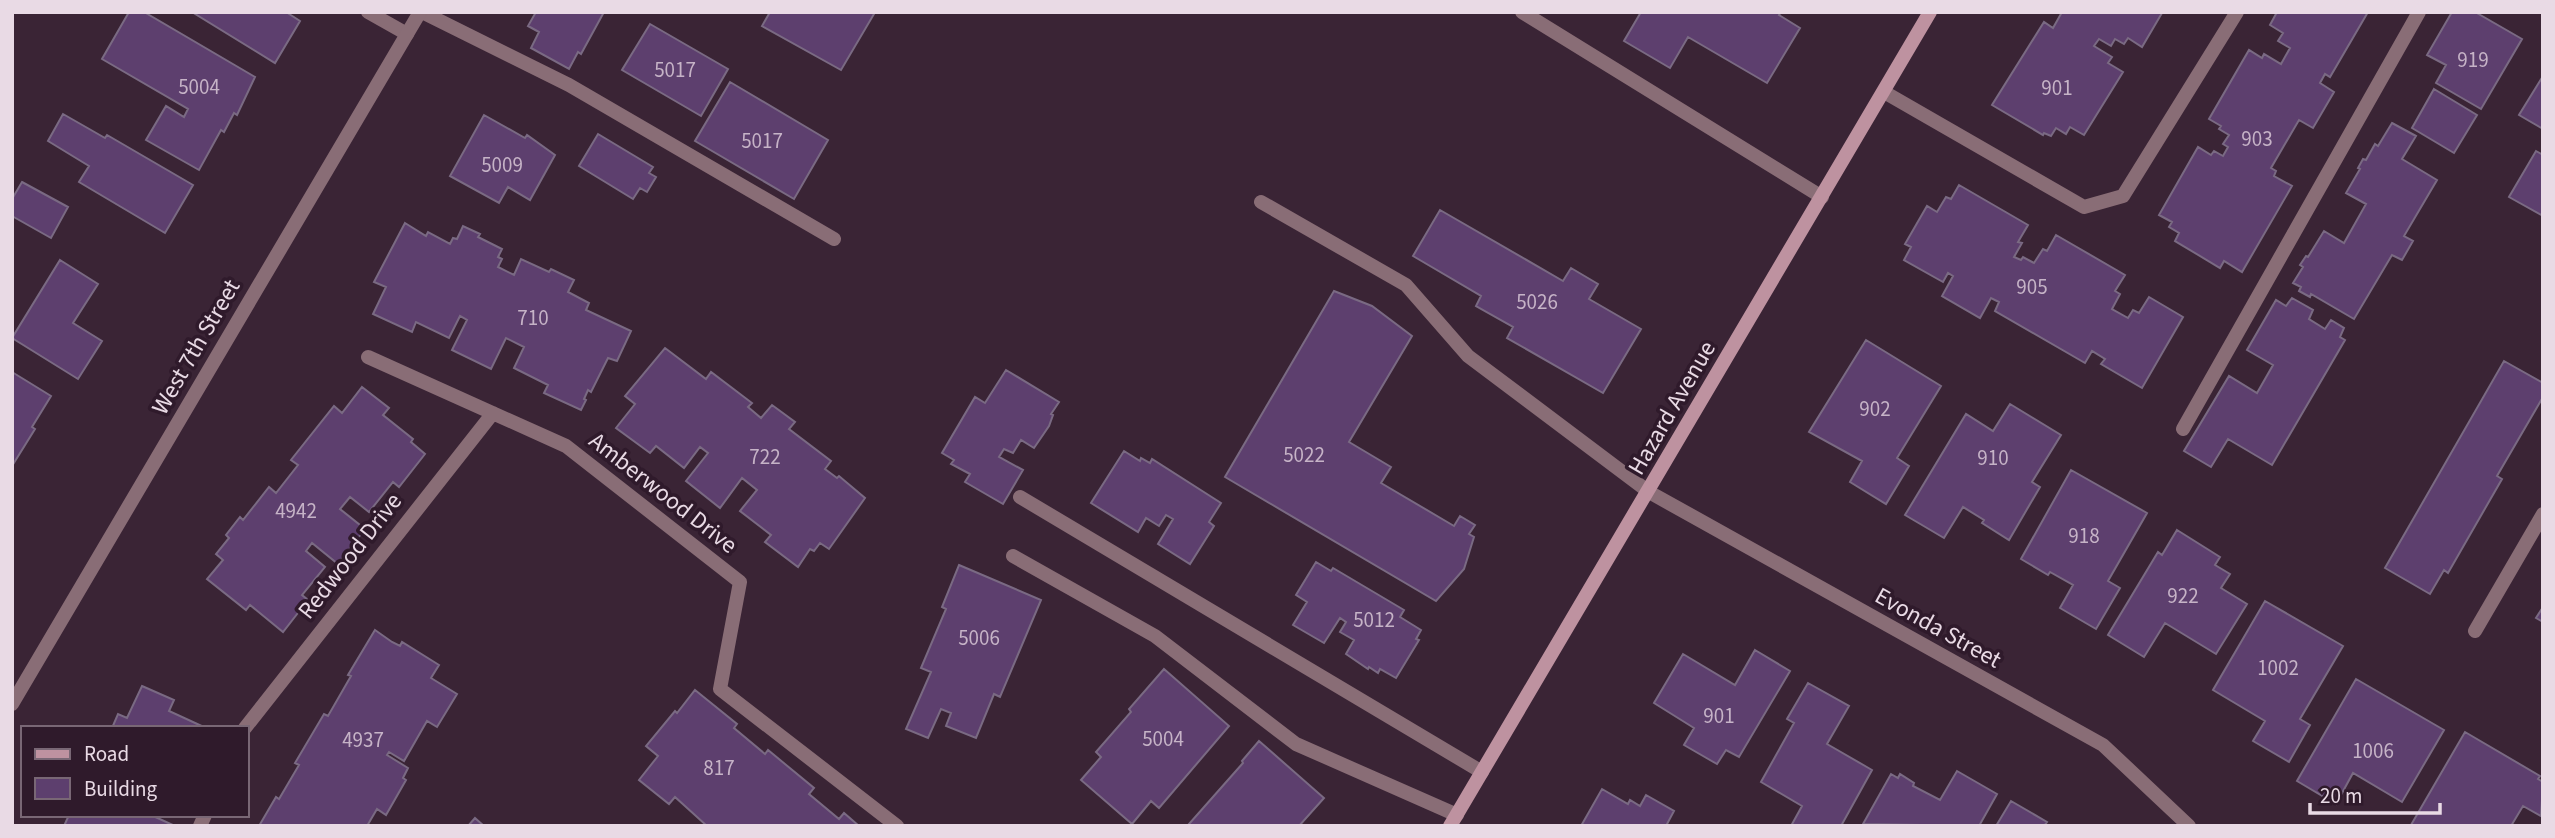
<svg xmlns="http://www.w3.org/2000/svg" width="2555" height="838" font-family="'Source Sans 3',sans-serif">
<rect width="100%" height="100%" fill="#3a2435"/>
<path fill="#5d3f6e" stroke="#7a6a83" stroke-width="2" d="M129,12H144L255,77L237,115L234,113L224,132L221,130L199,170L146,140L166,106L184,117L188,109L102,59Z
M192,12H286L300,21L275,63Z
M536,12H604L581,54L578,52L569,69L531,48L539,32L528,26Z
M770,12H870L874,14L841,70L762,26Z
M1641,12H1781L1779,15L1800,28L1767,83L1688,37L1670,68L1624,41Z
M2062,12L2162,13L2142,47L2128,38L2124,44L2115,39L2111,46L2099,39L2094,46L2112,57L2108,63L2123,72L2084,135L2070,127L2066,134L2056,128L2051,136L2044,133L2043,135L1992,105L2044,22L2053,28Z
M2277,12H2368L2330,77L2325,74L2320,83L2334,92L2313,128L2299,120L2271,168L2276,171L2274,176L2292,186L2242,272L2224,261L2220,268L2175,241L2179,233L2169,227L2172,222L2159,215L2198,147L2211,155L2214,151L2223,156L2228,147L2223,144L2229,135L2219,129L2221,126L2209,119L2249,50L2262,58L2264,54L2281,64L2290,48L2278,41L2283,33L2270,25Z
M2452,12H2475L2522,39L2481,109L2436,83L2446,65L2427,55Z
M650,24L728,69L701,116L622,70Z
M2543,76V129L2519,115Z
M730,82L828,140L794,199L695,141Z
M2434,89L2477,115L2454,153L2412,128Z
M63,114L105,138L107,135L193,185L165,233L79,182L89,166L48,141Z
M484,115L525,138L527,135L555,155L530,200L508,187L499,203L450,176Z
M2392,123L2416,136L2402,159L2437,180L2404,236L2413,241L2402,260L2392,255L2354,319L2311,294L2310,297L2299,291L2301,287L2293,283L2303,267L2300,265L2306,256L2308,257L2324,231L2344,243L2366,204L2346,193L2360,169L2358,168L2363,159L2366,160L2375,144L2378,146Z
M598,134L653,167L649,173L656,177L647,192L640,188L633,199L579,166Z
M2536,151L2543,155V216L2509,197Z
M22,182L68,207L51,238L12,216V199Z
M1959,185L2028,225L2018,242L2022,243L2014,257L2021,260L2023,257L2034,263L2043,249L2047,251L2056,235L2125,275L2115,291L2120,294L2112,309L2128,318L2133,310L2139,313L2149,297L2183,317L2142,388L2101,364L2105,359L2092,351L2085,363L1995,311L1999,302L1991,298L1980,318L1942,296L1953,276L1948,273L1943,282L1904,260L1911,247L1905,244L1927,206L1937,212L1946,197L1951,199Z
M1440,210L1563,281L1571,268L1598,284L1589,299L1641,329L1603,393L1507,338L1513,327L1476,306L1481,296L1413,256Z
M405,223L426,236L428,232L450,244L453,238L457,239L463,226L480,234L478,237L502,249L498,257L502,259L498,267L514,275L521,259L549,272L551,269L574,280L568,292L589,303L586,310L631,331L617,361L608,358L591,392L588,390L584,399L586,400L581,410L544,393L548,385L514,368L524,347L506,338L491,369L452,350L467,320L460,316L449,338L416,322L412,332L373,314L386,287L374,282Z
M60,260L98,284L73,323L102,341L78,379L12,338Z
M1334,291L1372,306L1412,336L1349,442L1391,467L1381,483L1454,526L1460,516L1475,525L1469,534L1474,537L1464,569L1436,601L1225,477Z
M2292,298L2313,310L2309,319L2325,329L2331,320L2344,328L2340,337L2345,340L2272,465L2228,439L2211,467L2184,451L2229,376L2257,393L2273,365L2247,350L2276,300L2286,306Z
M1866,340L1941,386L1897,458L1909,466L1886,504L1850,482L1862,461L1809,432Z
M665,348L706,379L711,372L752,403L748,407L761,418L772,405L795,422L789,429L831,461L825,469L837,478L839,476L865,498L829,549L820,543L814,551L810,549L798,567L765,542L771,535L740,511L757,490L742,478L720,508L686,481L708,453L700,447L684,468L656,446L650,453L616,428L635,404L625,396Z
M2504,361L2543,383V397L2497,476L2502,479L2448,573L2444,570L2430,594L2385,568Z
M1006,370L1059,402L1051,414L1053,415L1049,426L1034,448L1021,440L1013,453L1004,449L999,457L1023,470L1003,504L965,482L970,474L951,464L954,460L942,453L975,397L985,403Z
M12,372L51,396L32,427L35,429L12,466Z
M362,387L389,408L383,415L413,439L411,442L425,454L399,487L393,482L369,512L350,497L340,509L365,529L338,564L312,543L306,551L325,567L302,595L308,600L283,632L250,605L246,610L207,579L223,560L216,554L229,538L226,535L240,517L243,520L269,487L276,493L298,465L291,460L334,406L342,413Z
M2010,404L2061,435L2032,482L2040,487L2009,540L1982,523L1984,520L1963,507L1944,538L1905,515L1966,414L1993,431Z
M1124,451L1140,461L1141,458L1150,463L1152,459L1221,503L1209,522L1214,526L1190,564L1158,544L1173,519L1166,515L1159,526L1146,518L1138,532L1091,503Z
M2071,470L2147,513L2108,581L2120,588L2096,629L2060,608L2073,585L2050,572L2048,575L2021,559Z
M2177,530L2220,557L2215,565L2230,574L2221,588L2247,604L2216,654L2165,623L2144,657L2108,635L2158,552L2162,555Z
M1316,562L1331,571L1333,568L1404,610L1400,617L1421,630L1416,639L1419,640L1396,678L1380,669L1378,673L1369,667L1368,669L1346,654L1354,640L1340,632L1346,622L1340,618L1324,643L1293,625L1307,602L1296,595Z
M959,565L1041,600L1000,697L994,694L976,738L946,726L951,713L941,709L928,738L906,729L931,672L921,668L946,609L942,607Z
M2265,601L2343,646L2300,719L2310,725L2289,762L2253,741L2265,721L2213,690Z
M2543,607V622L2536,618Z
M375,630L392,642L400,646L402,642L439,665L431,678L457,694L437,727L427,721L404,761L389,752L387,755L408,768L403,778L406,780L386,815L377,809L367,826H259L276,797L279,799L299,765L295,763L324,714L328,716L351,676L348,675Z
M1755,650L1790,671L1739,757L1726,750L1717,764L1684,745L1694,728L1654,703L1683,654L1735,685Z
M1164,669L1229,726L1159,808L1151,801L1132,824L1081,780L1101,757L1096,752L1131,712L1129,709Z
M2356,679L2444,730L2402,802L2353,773L2336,804L2297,781Z
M1808,683L1849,706L1827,744L1872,770L1841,826H1791L1802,806L1761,782L1794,723L1787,719Z
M142,686L174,700L169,711L206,728H112L118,714L127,718Z
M695,690L737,724L734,728L765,754L768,750L814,788L809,794L839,819L844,813L859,826H707L675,797L669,804L639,780L658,756L646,746L675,711L677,713Z
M2465,732L2540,776L2538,779L2543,782L2541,816L2523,806L2511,826L2411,825Z
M1259,741L1324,798L1299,826H1191L1189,824L1243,763L1242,761Z
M1957,771L1997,794L1979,826L1863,824L1891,774L1898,778L1900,774L1914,783L1913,786L1940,800Z
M1602,789L1628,804L1630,800L1640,806L1646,795L1674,811L1666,826H1581Z
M2011,801L2047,822L2044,826H1996Z
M69,815H151L175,826H64Z
M475,818L484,826H468Z"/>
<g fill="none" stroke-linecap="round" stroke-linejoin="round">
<path stroke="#896d76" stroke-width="14" d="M368,12L407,34
M422,12L569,85L834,239
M1522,12L1822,197
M1884,92L2084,207L2123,196L2237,12
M1261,202L1406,285L1468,356L1649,492
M2183,429L2419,12
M1020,497L1482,772
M1013,556L1155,636L1296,744L1457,815
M2475,631L2543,514"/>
<path stroke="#896d76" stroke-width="14" d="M368,357L566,446L740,582L720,689L897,826
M1649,492L2103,745L2189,826
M12,704L420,12
M245,728L493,413
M200,826L205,815"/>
<path stroke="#be92a0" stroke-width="14" d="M1450,826L1930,12"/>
</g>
<g text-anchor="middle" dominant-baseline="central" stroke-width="7" stroke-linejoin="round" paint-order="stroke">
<g font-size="21" fill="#c6b3c7">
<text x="2473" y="60">919</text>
<text x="675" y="70">5017</text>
<text x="199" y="87">5004</text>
<text x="2057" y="88">901</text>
<text x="2257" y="139">903</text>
<text x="762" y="141">5017</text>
<text x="502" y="165">5009</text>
<text x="2032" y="287">905</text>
<text x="1537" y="302">5026</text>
<text x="533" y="318">710</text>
<text x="1875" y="409">902</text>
<text x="1304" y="455">5022</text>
<text x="765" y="457">722</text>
<text x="1993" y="458">910</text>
<text x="296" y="511">4942</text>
<text x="2084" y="536">918</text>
<text x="2183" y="596">922</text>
<text x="1374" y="620">5012</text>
<text x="979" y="638">5006</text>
<text x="2278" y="668">1002</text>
<text x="1719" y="716">901</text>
<text x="1163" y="739">5004</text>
<text x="363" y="740">4937</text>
<text x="2373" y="751">1006</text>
<text x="719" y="768">817</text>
</g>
<g font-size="24" fill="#e9dae5" stroke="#2f1a2b">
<text transform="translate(196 347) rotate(-60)">West 7th Street</text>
<text transform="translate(1672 408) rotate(-60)">Hazard Avenue</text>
<text transform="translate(663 493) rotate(38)">Amberwood Drive</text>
<text transform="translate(350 556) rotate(-52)">Redwood Drive</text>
<text transform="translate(1938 628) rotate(29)">Evonda Street</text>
</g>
</g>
<rect width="2555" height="838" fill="none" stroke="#e9dae5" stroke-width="28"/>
<rect x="21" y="726" width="228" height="91" fill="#2f1a2b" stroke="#796775" stroke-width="2"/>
<rect x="35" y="749" width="35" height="10" fill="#be92a0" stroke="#796775" stroke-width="2"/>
<text x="84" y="761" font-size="21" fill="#e9dae5">Road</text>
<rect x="35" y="778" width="35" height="21" fill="#5d3f6e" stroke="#796775" stroke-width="2"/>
<text x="84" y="796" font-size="21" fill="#e9dae5">Building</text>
<path d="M2310 803v10h130v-10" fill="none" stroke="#e9dae5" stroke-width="3.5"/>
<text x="2320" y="803" font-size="21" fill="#e9dae5" stroke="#2f1a2b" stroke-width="5" paint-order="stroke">20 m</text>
</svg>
